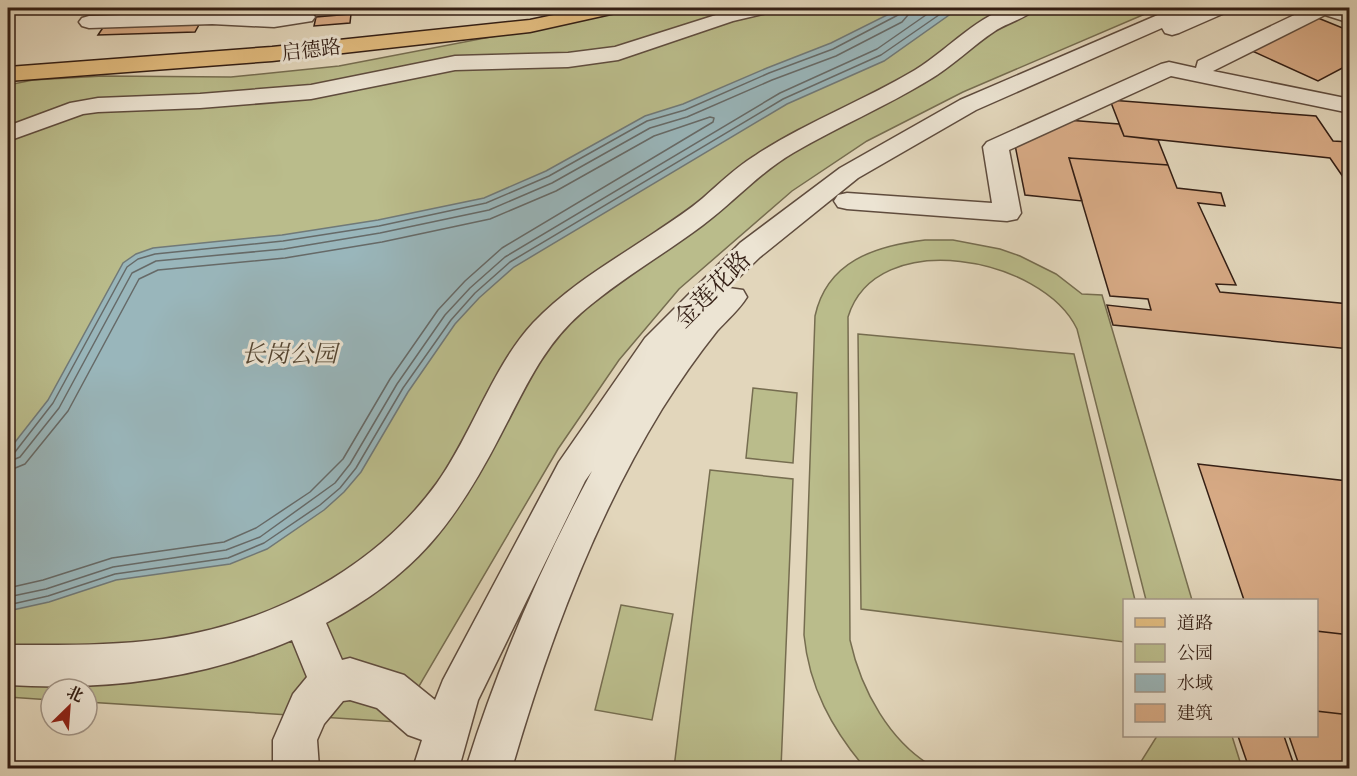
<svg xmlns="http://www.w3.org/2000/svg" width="1357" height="776" font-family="'Gentium Book Plus','Noto Serif SC',serif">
<rect width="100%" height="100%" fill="#e2d6bb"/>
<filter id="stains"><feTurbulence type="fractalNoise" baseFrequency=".00333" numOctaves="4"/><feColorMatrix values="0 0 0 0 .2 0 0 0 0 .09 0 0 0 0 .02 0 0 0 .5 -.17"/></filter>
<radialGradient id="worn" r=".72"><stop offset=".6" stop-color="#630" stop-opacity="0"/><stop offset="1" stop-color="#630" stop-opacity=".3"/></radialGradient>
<path fill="#babc8b" stroke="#766d50" stroke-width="1.5" d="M642,8H1159L963,92L867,141L792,191L679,289L619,360L558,449L398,722L87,702V689H51V700L8,697V85L33,80L103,76L231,77L339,66Z
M925,240H953L1000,249L1020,256L1056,274L1082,294L1102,295L1192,600H1146L1077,329C1043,257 876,225 848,317L850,640C861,690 890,743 935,768H865C832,729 809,687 804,635L815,316C827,261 875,246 925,240Z
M858,334L1074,354L1135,600H1124V642L861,609Z
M753,388L797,393L793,463L746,458Z
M710,470L793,479L781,768H674Z
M621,605L673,614L652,720L595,710Z
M1157,736H1232L1242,768H1137Z"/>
<path fill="#99b6bb" stroke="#707978" stroke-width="1.5" d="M901,8H959L884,61L787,104L514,267L479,298L455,324L408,392L361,472L344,492L324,510L267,549L230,564L116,580L49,602L8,611V451L48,400L123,263L136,254L153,248L282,235L378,220L484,198L546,171L645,116L683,104L767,68L831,43Z"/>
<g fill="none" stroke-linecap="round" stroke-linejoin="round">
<path stroke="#666a68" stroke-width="1.5" d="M8,454L15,452L53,403L127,267L138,259L155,254L283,241L379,226L486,203L549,176L647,121L685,110L769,73L833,49L898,15L901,8
M8,462L20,457L59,408L132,273L156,261L284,249L380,233L489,210L552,183L650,128L687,117L772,80L836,56L902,22L908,15L909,8
M8,471L25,464L68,411L139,279L158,270L285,258L382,242L490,219L556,191L654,136L710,117L714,118L713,122L502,248L465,281L438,310L390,379L343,459L310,492L256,528L224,542L112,558L43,580L8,588
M8,597L46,589L113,567L226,550L260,537L335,483L350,464L397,384L445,315L470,288L505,257L780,93L877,49L936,8
M8,605L48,596L115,574L228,558L264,543L320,505L340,488L356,468L403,388L451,320L475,293L510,262L783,99L881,55L949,8"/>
</g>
<path fill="#d7aa85" stroke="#331e14" stroke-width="1.5" d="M99,8H201L197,12L94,13Z
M351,14L350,23L314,26L316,17Z
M1318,18L1350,31V64L1318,81L1250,50Z
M200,23L195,32L98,35L104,26Z
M1110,100L1316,116L1333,141L1350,142V187L1330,158L1124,136Z
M1067,120L1119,124L1124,136L1158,140L1168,165L1069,158L1082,201L1025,195L1015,145Z
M1069,158L1168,165L1177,188L1221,193L1225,206L1198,203L1236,285L1216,284L1220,292L1350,304V349L1113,325L1107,305L1151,310L1148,299L1110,296Z
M1198,464L1348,481L1350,635L1316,631V600H1244Z
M1316,631L1350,635V715L1316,711Z
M1316,711L1350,715V768L1298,762L1289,736H1316Z
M1238,736H1284L1295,768H1249Z"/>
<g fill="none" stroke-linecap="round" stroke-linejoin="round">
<defs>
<path id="minor" d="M428,8H461L458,12H431Z
M738,8H774L771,12L733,21L618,60L568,67L455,70L311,99L200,108L98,112L83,114L8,141V126L70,103L98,98L200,94L311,85L455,56L568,53L615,47Z
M1007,8H1036C1031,16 1005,24 995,31C972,46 953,66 929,80C885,107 837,127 793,153C759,173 734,202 703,225C663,255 619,280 581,313C542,347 524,391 500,436C454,525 415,575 326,623L342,660L350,658L404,675L435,700L443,680L559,462L645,338L740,243L840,168L960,100L1174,8H1200L1199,10L1230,8L1227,12L1179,33L1172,35L1165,33L1162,28L976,110L858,178L760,257L732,284L729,288L743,290L747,297C739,310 727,320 717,331C697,356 679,382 662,409C594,520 548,644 512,768H466C498,665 541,566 592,471L585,481L478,700L459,768H413L422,740L408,735L377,708L350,700L343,701L324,724L317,740L319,768H273V740L293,694L307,677L292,640C202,679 105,691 8,685V645C60,645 112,646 163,639C269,624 374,570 437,483C472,434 493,366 533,323C569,285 614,260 657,231C673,220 689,210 703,198C720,183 736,167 756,155C806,122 863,101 915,70C947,50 972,21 1007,8Z
M1309,8H1342L1350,10V23L1325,15L1213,71L1350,99V113L1171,76L1009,150L1021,213L1017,219L1007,221L847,209L838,207L834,201L838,195L847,193L992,203L983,147L987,142L1161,64L1169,62L1196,68L1198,61Z
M305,11L312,13L315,17L312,21L274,27L212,24L89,28L82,26L79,22L82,18L89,16L212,12L274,15Z"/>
<path id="major" d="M587,8H623L620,12L530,32L272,61L8,81V67L272,47L530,20Z"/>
</defs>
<use href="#minor" stroke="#5f4c3e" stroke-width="3"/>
<use href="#major" stroke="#331e14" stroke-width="3"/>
<use href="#minor" fill="#ece4d3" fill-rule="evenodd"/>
<use href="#major" fill="#e1bb7e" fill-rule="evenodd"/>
</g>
<g text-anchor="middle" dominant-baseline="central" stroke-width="6" stroke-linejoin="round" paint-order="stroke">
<g font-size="20" fill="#331e14" stroke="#ece4d3">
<text transform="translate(311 49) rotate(-7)">启德路</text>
</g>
<g font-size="24" fill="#331e14" stroke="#ece4d3">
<text transform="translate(712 289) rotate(-45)">金莲花路</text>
</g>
<g font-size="24" font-style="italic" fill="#554632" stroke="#ece4d3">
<text x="289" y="353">长岗公园</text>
</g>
</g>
<rect width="1357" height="776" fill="none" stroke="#e2d6bb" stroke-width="30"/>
<rect x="9" y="9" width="1339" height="758" fill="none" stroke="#331e14" stroke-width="3"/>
<rect x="15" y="15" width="1327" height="746" fill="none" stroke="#331e14" stroke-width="1.5"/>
<rect x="1123" y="599" width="195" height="138" fill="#ece4d3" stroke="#a29587" stroke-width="1.5"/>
<rect x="1135" y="618" width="30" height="9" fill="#e1bb7e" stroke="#a29587" stroke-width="1.5"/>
<text x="1177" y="629" font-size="18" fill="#331e14">道路</text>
<rect x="1135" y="644" width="30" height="18" fill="#babc8b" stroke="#a29587" stroke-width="1.5"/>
<text x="1177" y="659" font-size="18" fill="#331e14">公园</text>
<rect x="1135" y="674" width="30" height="18" fill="#99b6bb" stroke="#a29587" stroke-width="1.5"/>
<text x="1177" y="689" font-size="18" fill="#331e14">水域</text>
<rect x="1135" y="704" width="30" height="18" fill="#d7aa85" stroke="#a29587" stroke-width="1.5"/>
<text x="1177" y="719" font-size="18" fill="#331e14">建筑</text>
<g transform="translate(69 707) rotate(25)"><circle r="28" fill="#ece4d3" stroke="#a29587" stroke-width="1.5"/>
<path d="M0-4.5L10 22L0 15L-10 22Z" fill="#8f2418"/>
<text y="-9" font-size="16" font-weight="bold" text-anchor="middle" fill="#331e14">北</text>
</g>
<rect width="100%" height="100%" filter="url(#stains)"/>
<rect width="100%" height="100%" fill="url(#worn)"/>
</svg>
